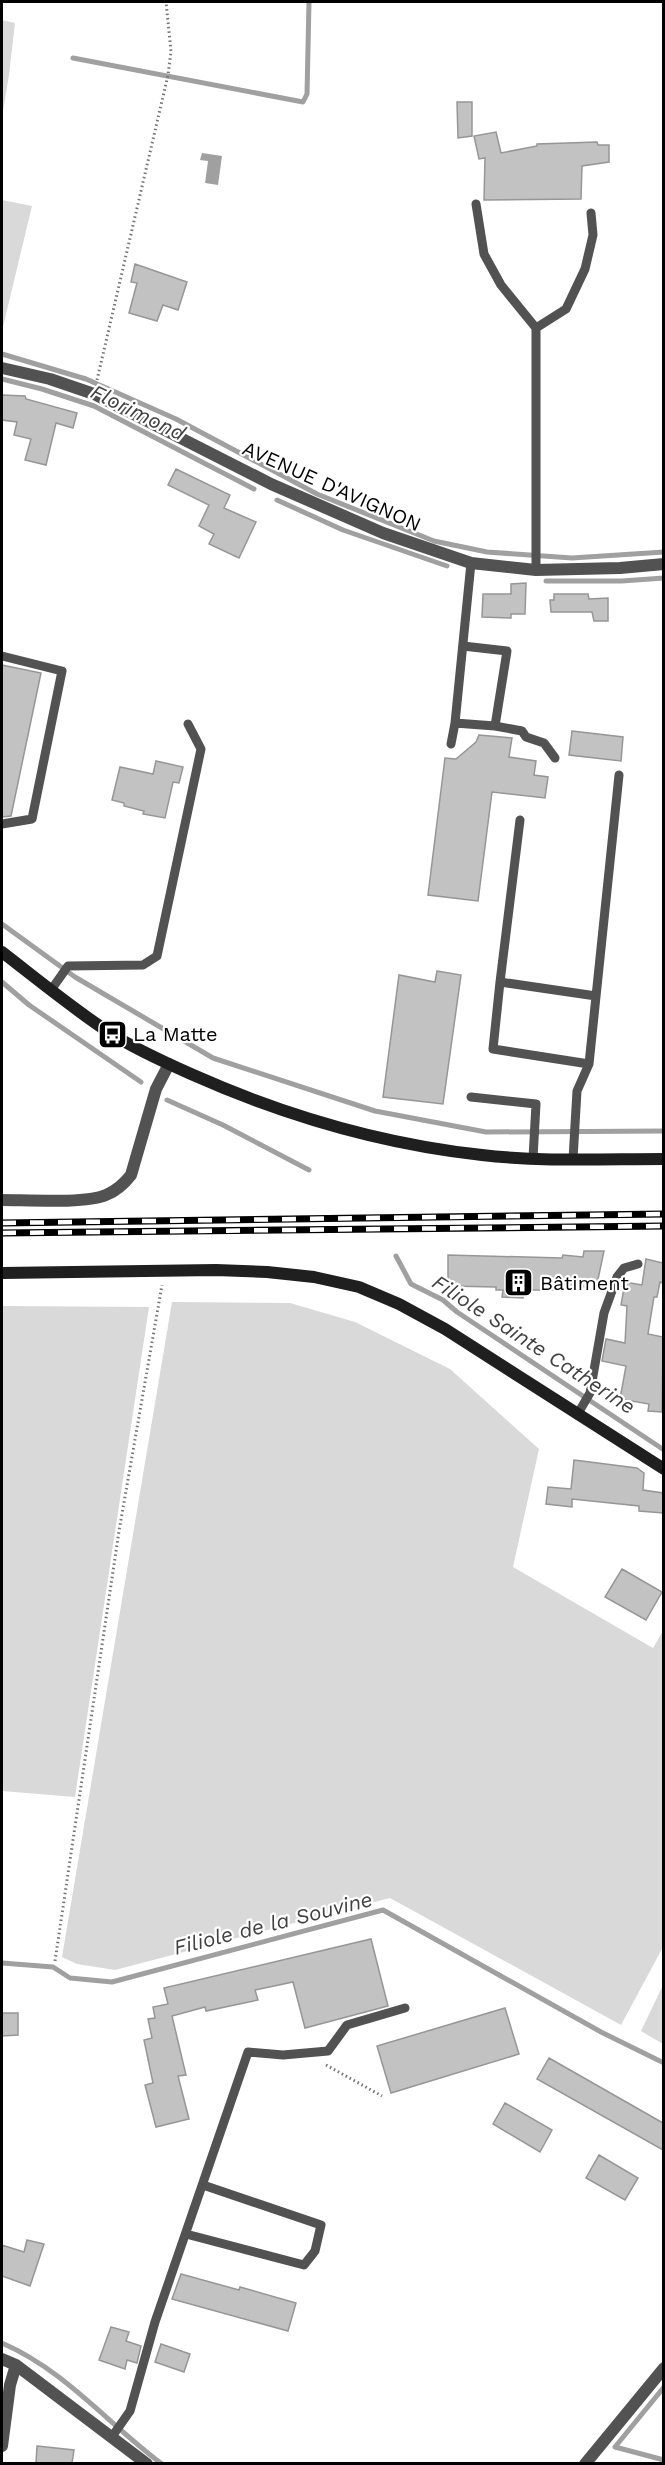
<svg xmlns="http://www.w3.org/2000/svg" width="665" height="2465" font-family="'Work Sans',sans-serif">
<rect width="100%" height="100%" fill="#fff"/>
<path fill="#d9d9d9" d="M2,20L15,23L9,75L2,117Z
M2,200L32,206L2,331Z
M172,1302L290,1303L355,1322L450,1369L539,1449L513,1567L653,1648L663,1631V1947L621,2025L390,1898L115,1970L77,1964L62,1957Z
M2,1306L149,1307L75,1797L2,1791Z
M663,1985V2044L641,2031Z"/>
<path fill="#a0a0a0" d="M202,153L222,156L218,185L205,183L208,161L200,160Z"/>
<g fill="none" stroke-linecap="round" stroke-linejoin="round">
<path stroke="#a0a0a0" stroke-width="5" d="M73,58L303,102L307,94L309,2
M2,354L86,379L176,419L317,494L434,541L487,552L572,558L664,552
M2,379L42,389L94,406L254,489
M277,500L343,530L447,566
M546,581H622L664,578
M2,924L75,977L213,1058L375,1111L486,1132L664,1131
M2,982L29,1005L141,1082
M167,1100L223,1125L309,1170
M396,1256L411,1284L443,1300L457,1312L664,1450
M2,1963L53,1967L70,1978L112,1982L383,1910L601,2032L664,2063
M2,2343C66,2371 107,2423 162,2464
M664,2387L615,2447L664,2460"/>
</g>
<path fill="#c2c2c2" stroke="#969696" stroke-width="1.5" d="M457,102H472V136L458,138Z
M496,132L501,153L537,146V144L597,142L598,145H609V162L582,166L581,199L484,200L485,158L479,159L474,136Z
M135,264L187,282L178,310L163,305L157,321L129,313L137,283L131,282Z
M2,395L25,396L26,399L77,413L73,428L56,423L46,465L25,460L31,439L14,435L17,422L2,420Z
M176,469L230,495L224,508L256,522L239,558L209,544L214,534L199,526L209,505L168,485Z
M526,583L525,614H511V618L482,617L483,594H511V584Z
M554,594H588L589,599L608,598V621H594L592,612H551L550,600H554Z
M2,665L41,673L11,816L2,817Z
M572,731L623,737L621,761L569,755Z
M479,735L512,738L509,757L536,761L534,775L548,777L545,798L492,792L478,901L428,895L445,758L456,759L476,742Z
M156,761L183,767L179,783L173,782L165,818L143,814L144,811L124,806V803L112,800L120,767L153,774Z
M437,971L461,975L443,1104L383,1097L399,975L435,982Z
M584,1251H604L597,1284L586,1282L585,1287L560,1284L558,1290H523V1298L502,1297L503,1290H496V1287L448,1286V1255L562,1258L563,1255L583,1257Z
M646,1259L663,1263V1283L660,1282L657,1297H654L648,1334L663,1337L662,1412L648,1411L649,1404L620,1399L626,1366L602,1361L606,1339L625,1343L627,1306L621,1305L625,1282L642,1285Z
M574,1460L637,1468L644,1473L643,1490L663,1493V1513L639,1511V1506L572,1499V1507L546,1504L548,1487L571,1489Z
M622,1569L662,1592L646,1620L605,1597Z
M371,1939L388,2006L305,2028L293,1982L255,1990L258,2000L206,2011L205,2007L172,2016L186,2075L178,2076L189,2119L156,2127L145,2085L153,2083L144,2040L152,2038L148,2019L155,2018L153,2007L168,2004L164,1988Z
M505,2008L519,2054L391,2093L377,2046Z
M2,2013H18V2035L2,2036Z
M549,2058L663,2123V2150L537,2079Z
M505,2103L552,2130L540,2152L493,2124Z
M599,2155L638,2178L625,2200L586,2178Z
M27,2240L44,2244L30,2286L2,2276V2245L24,2252Z
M181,2274L239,2290L240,2287L296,2303L288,2331L172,2299Z
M111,2327L129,2332L126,2341L141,2346L137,2363L127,2360L125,2369L99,2360Z
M161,2344L190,2354L184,2372L155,2362Z
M37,2446L74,2450L72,2463H36Z"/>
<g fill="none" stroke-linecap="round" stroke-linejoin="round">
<path stroke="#747474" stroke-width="3" stroke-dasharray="1.5 3" stroke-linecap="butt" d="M97,380L168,75L171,51L166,2
M55,1961L119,1531L162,1285
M326,2065L382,2096"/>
<path stroke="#525252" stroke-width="9" d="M476,204L484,254L501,285L536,328V570
M536,328L566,309L585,269L593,235L591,213
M463,646L507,651L495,726L455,723L471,563
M2,656L62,671L32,819L2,824
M495,726L522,731L526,737L544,743L555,758
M451,744L455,723
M520,820L500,982L596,996
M500,982L493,1049L589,1064
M51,990L68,966L143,965L157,956L201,749L188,724
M471,1097L536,1104L533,1158
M573,1159L577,1091L589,1064L619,775
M577,1415L590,1393L604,1313L617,1277L624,1268L638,1264
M186,2234L304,2265L315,2251L321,2225L203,2185
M111,2438L130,2411L155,2322L248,2052L283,2055L328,2051L347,2025L405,2008"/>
<path stroke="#525252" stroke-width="12" d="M2,368L50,379L94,394L271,484L383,533L471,563L536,570L620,568L664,564
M2,1200C26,1200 85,1204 106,1195C116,1191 124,1184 131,1175L156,1089L169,1064
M2,2359L16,2365L147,2464
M2,2446L10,2385L16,2365
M585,2464L664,2368"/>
<path stroke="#1f1f1f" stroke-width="12" d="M2,952C37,979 72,1008 110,1033C135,1049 164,1062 191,1074C283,1115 382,1144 482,1155C542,1162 603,1159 664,1159
M2,1273L216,1270L267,1272L314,1277L359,1287L399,1304L445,1329L664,1469"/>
<defs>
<path id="rail" d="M2,1223L664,1214
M2,1233L664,1226"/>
</defs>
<use href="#rail" stroke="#000" stroke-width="7"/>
<use href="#rail" stroke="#fff" stroke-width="4.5" stroke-dasharray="14" stroke-linecap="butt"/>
</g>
<defs>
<symbol id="bus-square" viewBox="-11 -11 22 22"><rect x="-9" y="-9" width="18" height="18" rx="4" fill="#000" stroke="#fff"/><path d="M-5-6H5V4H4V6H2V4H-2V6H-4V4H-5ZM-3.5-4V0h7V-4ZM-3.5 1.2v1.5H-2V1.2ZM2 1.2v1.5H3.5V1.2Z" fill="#fff"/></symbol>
<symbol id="building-square" viewBox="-11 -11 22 22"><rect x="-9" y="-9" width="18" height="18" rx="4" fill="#000" stroke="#fff"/><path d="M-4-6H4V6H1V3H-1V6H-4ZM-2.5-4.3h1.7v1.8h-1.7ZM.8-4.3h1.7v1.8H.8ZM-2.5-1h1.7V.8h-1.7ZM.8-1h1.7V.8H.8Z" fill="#fff"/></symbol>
</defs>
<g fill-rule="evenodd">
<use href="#bus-square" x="96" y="1018" width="33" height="33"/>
<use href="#building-square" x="502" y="1266" width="33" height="33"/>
</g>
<g text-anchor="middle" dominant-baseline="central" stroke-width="4.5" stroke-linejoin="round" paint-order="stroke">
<g font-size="20" fill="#000" stroke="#fff">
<text transform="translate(332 486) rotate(24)">AVENUE D'AVIGNON</text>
</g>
<g font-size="20" fill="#000" stroke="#fff" text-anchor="start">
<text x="133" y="1034">La Matte</text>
<text x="540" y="1283">Bâtiment</text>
</g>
<g font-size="21" font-style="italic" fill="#414141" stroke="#fff">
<text transform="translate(138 412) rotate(26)">Florimond</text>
<text transform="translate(534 1344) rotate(33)">Filiole Sainte Catherine</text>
<text transform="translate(273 1923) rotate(-14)">Filiole de la Souvine</text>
</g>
</g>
<rect width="665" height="2465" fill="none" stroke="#000000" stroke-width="6"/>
</svg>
